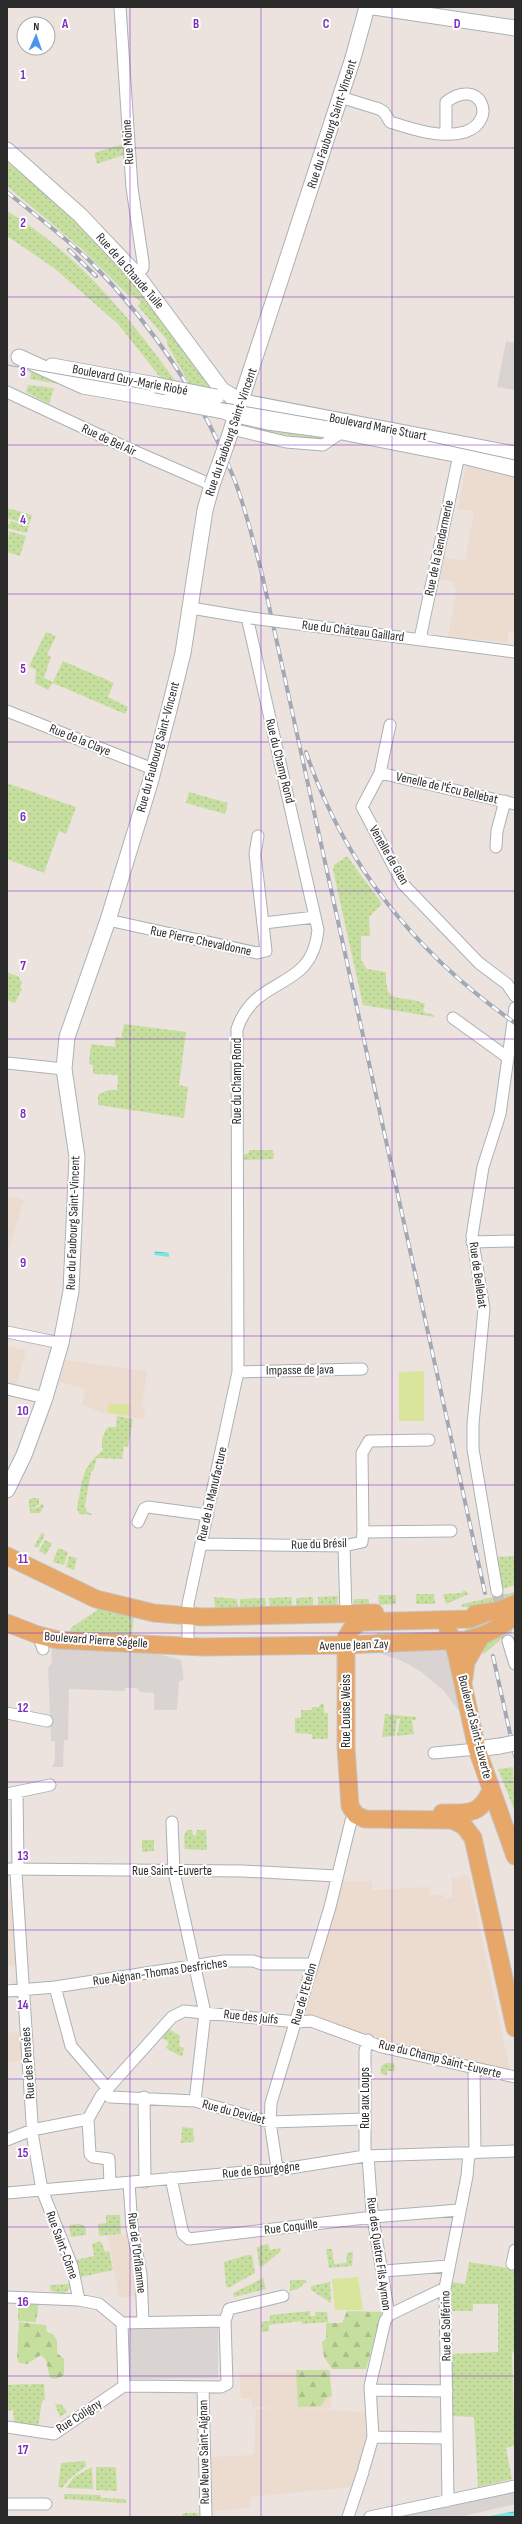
<svg xmlns="http://www.w3.org/2000/svg" width="522" height="2524" font-family="'Sofia Sans Condensed',sans-serif">
<defs>
<pattern id="green-dots" width="8" height="8" patternUnits="userSpaceOnUse"><rect width="8" height="8" fill="#c6df9f"/><path d="M2 2h.1M6 6h.1" fill="none" stroke="#aac089" stroke-width="1.8" stroke-linecap="round"/></pattern>
<pattern id="forest-firs" width="22" height="20" patternUnits="userSpaceOnUse"><rect width="22" height="20" fill="#c6df9f"/><path d="M5 1l3.5 6h-7zM16 11l3.5 6h-7z" fill="#aac089"/></pattern>
<pattern id="water-rules" width="6" height="5" patternUnits="userSpaceOnUse"><rect width="6" height="5" fill="#79e6e5"/><path d="M0 2.5h6" fill="none" stroke="#69c5c5"/></pattern>
</defs>
<rect width="100%" height="100%" fill="#ece3df"/>
<path fill="#ecdbcf" d="M466,466L515,477V632H508L507,642L448,637L457,588L454,587V582L438,579L443,557L465,561L474,511L458,509Z
M14,1197L24,1200L7,1256V1198L13,1199Z
M7,1346L26,1350L16,1386L7,1384Z
M65,1360L147,1371L142,1406L145,1408L144,1419L102,1413L82,1404L86,1389L59,1382Z
M458,1876H469L510,2071L380,2040L305,2014L340,1881H372V1890L429,1887L430,1898L431,1895H444L445,1901V1898L453,1897L451,1877L457,1879Z
M13,1899L17,1965L7,1966V1900Z
M20,2032L22,2060L7,2062V2033Z
M129,2234L134,2275L138,2279V2295L119,2298L108,2236Z
M331,2371V2409L252,2407V2399L241,2398L239,2373Z
M287,2408L365,2412L366,2445L351,2487L251,2497L250,2508L212,2511L211,2457L254,2455L256,2409Z"/>
<path fill="url(#green-dots)" d="M123,144L124,155L97,164L94,153Z
M7,162L67,211L144,292L211,385L209,388L190,385L167,344V340L138,306L141,302L132,295L130,297L83,250L7,186Z
M7,211C77,253 129,316 176,382L160,377L118,324L54,268L7,236Z
M32,368L60,384L30,379Z
M28,385L54,388L49,404L26,392Z
M257,429L328,438L323,442Z
M7,508L32,515L29,525L7,518Z
M11,521L29,526L27,533L7,528V523L10,524Z
M9,531L26,536L20,556L7,552Z
M46,632L56,636L47,655L51,656L44,678L53,682L63,661L114,683L108,697L128,707L125,714L53,683L48,690L35,683L36,670L29,666Z
M7,783L76,807L66,834L59,831L44,873L7,859Z
M189,792L228,803L225,814L186,803Z
M347,856L382,904L369,917L370,936H361V960L367,969L386,972C384,1008 401,993 425,1004L423,1012L434,1015V1017L363,1005L333,870L334,865Z
M7,972L19,977L22,983L20,988L22,989L15,1003L7,1000Z
M124,1024L186,1032L179,1085L188,1087L184,1118L98,1105V1095L108,1090H117L118,1075L93,1074V1065L89,1064L91,1044L115,1047V1037L121,1038Z
M249,1150H273L274,1159L243,1160V1155L249,1153Z
M117,1416L133,1419L128,1447L124,1446L122,1459L97,1458L93,1471L91,1472L85,1505L86,1511L93,1515L79,1514L77,1508C83,1480 80,1469 103,1450C100,1443 103,1433 108,1427H116Z
M33,1498H39V1505L29,1509V1499Z
M41,1504L44,1506L40,1513H30V1509L39,1507Z
M42,1532L45,1535L38,1548L34,1546Z
M45,1540L52,1543L46,1555L39,1551Z
M58,1548L68,1552L64,1565L53,1562Z
M69,1556L77,1558L74,1570L66,1567Z
M515,1556V1585L502,1589L496,1557Z
M464,1590L469,1594L446,1604L443,1594L462,1593Z
M515,1592V1598L478,1608L462,1607V1604Z
M416,1594H434L435,1604H416Z
M378,1595H396V1604L379,1605Z
M338,1596L337,1605L318,1606V1597Z
M214,1597L237,1599L238,1608H215Z
M292,1597V1607H270L269,1598Z
M313,1597V1606L296,1607V1598Z
M265,1598L266,1607L240,1608V1599Z
M354,1599H369V1605H354Z
M102,1607L134,1614L132,1636L72,1633L70,1631L72,1627Z
M515,1612L468,1634L464,1626Z
M515,1622V1627L484,1654L478,1650Z
M435,1632L437,1637L370,1636L378,1633Z
M320,1704H324V1713H328V1739H312V1734L295,1733V1718H301V1710H312V1707H319Z
M385,1714L416,1717V1720H412L414,1734L397,1736L400,1719L397,1718L395,1736L382,1737Z
M513,1767L515,1812L498,1769Z
M187,1830H192L193,1835H196L197,1830H206L207,1850L185,1849L184,1836Z
M142,1840H154V1851L142,1852Z
M166,2027L180,2036L179,2046L184,2048L182,2057L166,2048L169,2042L158,2036Z
M386,2063H394L395,2071H387V2075L381,2074V2066Z
M182,2127L193,2128L194,2142L181,2143Z
M106,2215H120L121,2234L99,2236L98,2224L106,2223Z
M79,2224L85,2226L86,2235L71,2237L69,2225Z
M101,2241L105,2252L109,2251L113,2270L81,2277L75,2260L94,2256L92,2244Z
M268,2244L270,2250L280,2248L281,2251L262,2267L259,2266L257,2247Z
M326,2249H332L334,2264L346,2263L347,2253L353,2252L352,2266L329,2268Z
M247,2255H252L255,2273L228,2288L226,2286L224,2262Z
M469,2262L515,2269V2352L512,2353L515,2445L506,2448L512,2479L478,2487L474,2417L451,2416V2354L498,2352V2304H473V2311H451L452,2282L465,2284Z
M263,2278L266,2289L234,2297L233,2293Z
M290,2280H306V2282L298,2289L290,2291Z
M330,2282L331,2303L311,2290V2286Z
M69,2284L70,2288L64,2294L51,2291L50,2285Z
M310,2311V2316H315V2312H327L328,2322L302,2324L301,2321L269,2325V2331L262,2332L261,2322L270,2321V2315Z
M29,2384L30,2387L31,2384H44L45,2400L42,2401L38,2427L14,2424L13,2410L7,2411V2385Z
M55,2404H61L67,2412L60,2417Z
M85,2461L86,2466L69,2479L62,2488L58,2487L61,2463Z
M92,2467L93,2489L66,2488L74,2477Z
M96,2467H116L117,2491L96,2490Z
M64,2494L101,2495V2498L126,2499V2503L64,2499Z
M183,2513H198V2517H181Z"/>
<path fill="url(#forest-firs)" d="M18,2300L39,2301L36,2322L18,2321Z
M347,2311L382,2312L366,2369H332L324,2357L322,2342L326,2339V2323H342Z
M19,2322L46,2325L47,2332L53,2334L57,2341V2353L64,2359V2375L56,2379L50,2378L46,2360L41,2355L27,2364L19,2363L17,2358Z
M296,2370H329L332,2396L326,2398L321,2406L298,2407Z"/>
<path fill="#dae59c" d="M424,1371V1421H399V1372Z
M109,1403L130,1405L129,1416L108,1413Z
M358,2277L363,2310H335L332,2279Z"/>
<path fill="#d9d4d1" d="M506,341L515,343V390L497,387Z
M65,1644L70,1650L127,1652L133,1647L181,1660L184,1679L179,1682L177,1710H154V1693L140,1692L137,1688H125L124,1691L69,1689L68,1740H64L63,1767H52L55,1761V1741H51L48,1668L52,1662L51,1646Z
M450,1645L467,1722L444,1691L420,1671L402,1661L379,1653L364,1652Z
M218,2327V2378L131,2379L130,2329Z
M515,2489V2504L460,2517H389Z"/>
<path fill="url(#water-rules)" d="M155,1251L169,1253V1257L154,1255Z
M515,2511V2517H485Z"/>
<g fill="none" stroke-linecap="round" stroke-linejoin="round">
<path stroke="#c5bebb" stroke-width="11" stroke-dasharray="11 5.5" stroke-linecap="butt" d="M497,1591L508,1641"/>
<defs>
<path id="street" d="M120,7L132,188L143,262V268L136,274
M340,97L379,109L384,112L390,122C412,129 441,139 465,132C499,120 480,76 446,102V134
M7,392L127,448L212,485
M232,429L286,442L323,445L342,432
M191,608L251,618
M282,622L515,652
M424,640L421,634L459,455
M7,711L153,769
M390,725L380,773L362,807L403,884L479,963L507,984L515,996
M380,773L515,804
M496,847L497,831L505,801
M108,920L257,953L266,951L255,854L258,836
M264,923L315,917
M453,1018L507,1057
M7,1063L64,1069
M472,1242L515,1241
M7,1332L61,1343
M238,1372L362,1369
M7,1389L45,1398
M138,1522L144,1509L148,1507L208,1515
M363,1532L362,1453L369,1441L429,1440
M201,1544L344,1546L362,1542L363,1532L451,1531
M344,1546L346,1613
M497,1591L473,1449V1424L484,1309L472,1236L483,1167L500,1114L515,1008
M38,1635L43,1649
M508,1641L515,1664
M188,1646V1604L238,1372L237,1029C256,973 312,993 318,930L247,617
M7,1713L47,1721
M434,1753L477,1749
M17,1792L18,1864L16,1873L33,2138L42,2190L72,2266L79,2300
M7,1794L50,1785
M172,1822L174,1872L205,2013L195,2101
M7,1869L243,1871L336,1876
M55,1987L71,2046L108,2089
M7,1991L55,1987L224,1961H253L262,1964H312
M474,2068L475,2153
M106,2093L110,2097L195,2101L270,2122L365,2119
M144,2097L145,2182
M88,2119L90,2154L93,2157L109,2159L110,2184
M7,2140L32,2130L88,2119L101,2096L172,2017L184,2011L297,2022L311,2021L382,2047L515,2077
M365,2156V2051L368,2040
M277,2168L270,2122L271,2103L330,1907L351,1821L356,1815
M171,2178L183,2234L189,2239L373,2217L459,2210
M129,2183L132,2227L141,2274L143,2322
M7,2193L290,2168L365,2156L515,2151
M512,2264L515,2250
M384,2271L448,2266
M7,2297L79,2300L99,2304L122,2323
M389,2315L445,2288
M225,2321L227,2384L221,2387L124,2386L122,2323Z
M225,2321L229,2309L283,2296
M203,2387L206,2517
M370,2390L447,2391
M7,2427L54,2434L124,2386
M373,2437L447,2438
M364,2468L373,2437L370,2386L385,2321L389,2315L372,2212L368,2156
M448,2501L445,2288L467,2176L469,2153
M7,2504H46
M348,2517L363,2472
M370,2517L515,2486"/>
<path id="secondary" d="M374,7L515,28
M7,150L80,215L136,274L222,390L242,402
M19,357L83,386L169,401
M52,366L156,385
M233,400L515,454
M228,413L268,422L342,432L459,455L515,469
M227,443L353,58L367,7
M7,1490L24,1455L45,1398L61,1343L71,1291L77,1157L64,1069L67,1037L108,920L150,783L169,710L183,653L205,510L212,485
M477,1749L500,1746"/>
<path id="primary" d="M7,1556L96,1599L154,1613L203,1617L375,1613
M485,1613L470,1619L361,1622L352,1628L346,1638V1748L350,1806L356,1815L365,1819L452,1820L464,1826L473,1838L515,2028
M475,1614L497,1611L515,1604
M7,1623L38,1635L58,1640L203,1647L345,1645L465,1640C485,1636 499,1628 515,1616
M448,1630L456,1652L477,1749L515,1856
M464,1678L466,1662L481,1636
M442,1813C468,1813 480,1816 491,1790"/>
</defs>
<use href="#street" stroke="#abb1b7" stroke-width="13"/>
<use href="#secondary" stroke="#abb1b7" stroke-width="17"/>
<use href="#primary" stroke="#c4c4c4" stroke-width="19"/>
<use href="#street" stroke="#fff" stroke-width="11"/>
<use href="#secondary" stroke="#fff" stroke-width="15"/>
<use href="#primary" stroke="#e7a769" stroke-width="17"/>
<path stroke="#a2a9b4" stroke-width="1" d="M7,365L363,427L515,460"/>
<defs>
<path id="rail" d="M7,192C35,215 65,237 91,262C153,326 202,397 235,481C246,511 254,543 262,574L485,1593
M69,250L96,276
M306,752C344,865 418,955 515,1023
M493,1656L515,1756"/>
</defs>
<use href="#rail" stroke="#a2a9b4" stroke-width="4"/>
<use href="#rail" stroke="#fff" stroke-width="2.5" stroke-dasharray="8" stroke-linecap="butt"/>
<defs>
<path id="street-bridge" d="M251,618L282,622"/>
<path id="secondary-bridge" d="M156,385L216,397
M169,401L223,411
M212,485L227,443
M500,1746L515,1743"/>
</defs>
<use href="#street-bridge" stroke="#abb1b7" stroke-width="13" stroke-linecap="butt"/>
<use href="#secondary-bridge" stroke="#abb1b7" stroke-width="17" stroke-linecap="butt"/>
<use href="#street-bridge" stroke="#fff" stroke-width="11"/>
<use href="#secondary-bridge" stroke="#fff" stroke-width="15"/>
</g>
<path fill="none" stroke="#7b2cbf" stroke-width="1" stroke-opacity="0.55" d="M130,7V2517M261,7V2517M392,7V2517M7,148H515M7,297H515M7,445H515M7,594H515M7,742H515M7,891H515M7,1039H515M7,1188H515M7,1336H515M7,1485H515M7,1633H515M7,1782H515M7,1930H515M7,2079H515M7,2227H515M7,2376H515"/>
<g text-anchor="middle" dominant-baseline="central" stroke-width="4" stroke-linejoin="round" paint-order="stroke">
<g font-size="13" fill="#2b2b2b" stroke="#fff">
<text transform="translate(332 124) rotate(-72)">Rue du Faubourg Saint-Vincent</text>
<text transform="translate(128 142) rotate(-94)">Rue Moine</text>
<text transform="translate(130 271) rotate(49)">Rue de la Chaude Tuile</text>
<text transform="translate(130 380) rotate(11)">Boulevard Guy-Marie Riobé</text>
<text transform="translate(378 427) rotate(11)">Boulevard Marie Stuart</text>
<text transform="translate(231 432) rotate(-71)">Rue du Faubourg Saint-Vincent</text>
<text transform="translate(109 440) rotate(25)">Rue de Bel Air</text>
<text transform="translate(439 548) rotate(-78)">Rue de la Gendarmerie</text>
<text transform="translate(353 631) rotate(7)">Rue du Château Gaillard</text>
<text transform="translate(80 740) rotate(22)">Rue de la Claye</text>
<text transform="translate(158 747) rotate(-75)">Rue du Faubourg Saint-Vincent</text>
<text transform="translate(280 761) rotate(76)">Rue du Champ Rond</text>
<text transform="translate(447 788) rotate(13)">Venelle de l'Écu Bellebat</text>
<text transform="translate(389 855) rotate(60)">Venelle de Gien</text>
<text transform="translate(201 941) rotate(12)">Rue Pierre Chevaldonne</text>
<text transform="translate(237 1081) rotate(-90)">Rue du Champ Rond</text>
<text transform="translate(73 1223) rotate(-88)">Rue du Faubourg Saint-Vincent</text>
<text transform="translate(478 1275) rotate(82)">Rue de Bellebat</text>
<text transform="translate(300 1370) rotate(-1)">Impasse de Java</text>
<text transform="translate(212 1494) rotate(-77)">Rue de la Manufacture</text>
<text transform="translate(319 1544) rotate(-2)">Rue du Brésil</text>
<text transform="translate(96 1640) rotate(4)">Boulevard Pierre Ségelle</text>
<text transform="translate(354 1645) rotate(-2)">Avenue Jean Zay</text>
<text transform="translate(346 1711) rotate(-90)">Rue Louise Weiss</text>
<text transform="translate(475 1727) rotate(76)">Boulevard Saint-Euverte</text>
<text x="172" y="1871">Rue Saint-Euverte</text>
<text transform="translate(160 1972) rotate(-8)">Rue Aignan-Thomas Desfriches</text>
<text transform="translate(304 1994) rotate(-74)">Rue de l'Etelon</text>
<text transform="translate(251 2017) rotate(6)">Rue des Juifs</text>
<text transform="translate(440 2059) rotate(14)">Rue du Champ Saint-Euverte</text>
<text transform="translate(28 2063) rotate(-94)">Rue des Pensées</text>
<text transform="translate(365 2098) rotate(-90)">Rue aux Loups</text>
<text transform="translate(234 2112) rotate(15)">Rue du Devidet</text>
<text transform="translate(261 2170) rotate(-6)">Rue de Bourgogne</text>
<text transform="translate(291 2227) rotate(-7)">Rue Coquille</text>
<text transform="translate(62 2245) rotate(70)">Rue Saint-Côme</text>
<text transform="translate(137 2253) rotate(83)">Rue de l'Oriflamme</text>
<text transform="translate(379 2254) rotate(82)">Rue des Quatre Fils Aymon</text>
<text transform="translate(446 2326) rotate(-91)">Rue de Solférino</text>
<text transform="translate(79 2416) rotate(-33)">Rue Coligny</text>
<text transform="translate(204 2452) rotate(-91)">Rue Neuve Saint-Aignan</text>
</g>
</g>
<g font-size="13" text-anchor="middle" font-weight="bold" fill="#7b2cbf" stroke="#fff" stroke-width="4" stroke-linejoin="round" paint-order="stroke">
<text x="65" y="28">A</text>
<text x="196" y="28">B</text>
<text x="326" y="28">C</text>
<text x="457" y="28">D</text>
<text x="23" y="79">1</text>
<text x="23" y="227">2</text>
<text x="23" y="376">3</text>
<text x="23" y="524">4</text>
<text x="23" y="673">5</text>
<text x="23" y="821">6</text>
<text x="23" y="970">7</text>
<text x="23" y="1118">8</text>
<text x="23" y="1267">9</text>
<text x="23" y="1415">10</text>
<text x="23" y="1563">11</text>
<text x="23" y="1712">12</text>
<text x="23" y="1860">13</text>
<text x="23" y="2009">14</text>
<text x="23" y="2157">15</text>
<text x="23" y="2306">16</text>
<text x="23" y="2454">17</text>
</g>
<rect width="522" height="2524" fill="none" stroke="#2b2b2b" stroke-width="16"/>
<g transform="translate(36 36) rotate(2)"><circle r="19" fill="#ffffff" stroke="#aaaaaa"/>
<path d="M0-3L7 15L0 10L-7 15Z" fill="#4b96ed"/>
<text y="-6" font-size="11" font-weight="bold" text-anchor="middle" fill="#2b2b2b">N</text>
</g>
</svg>
